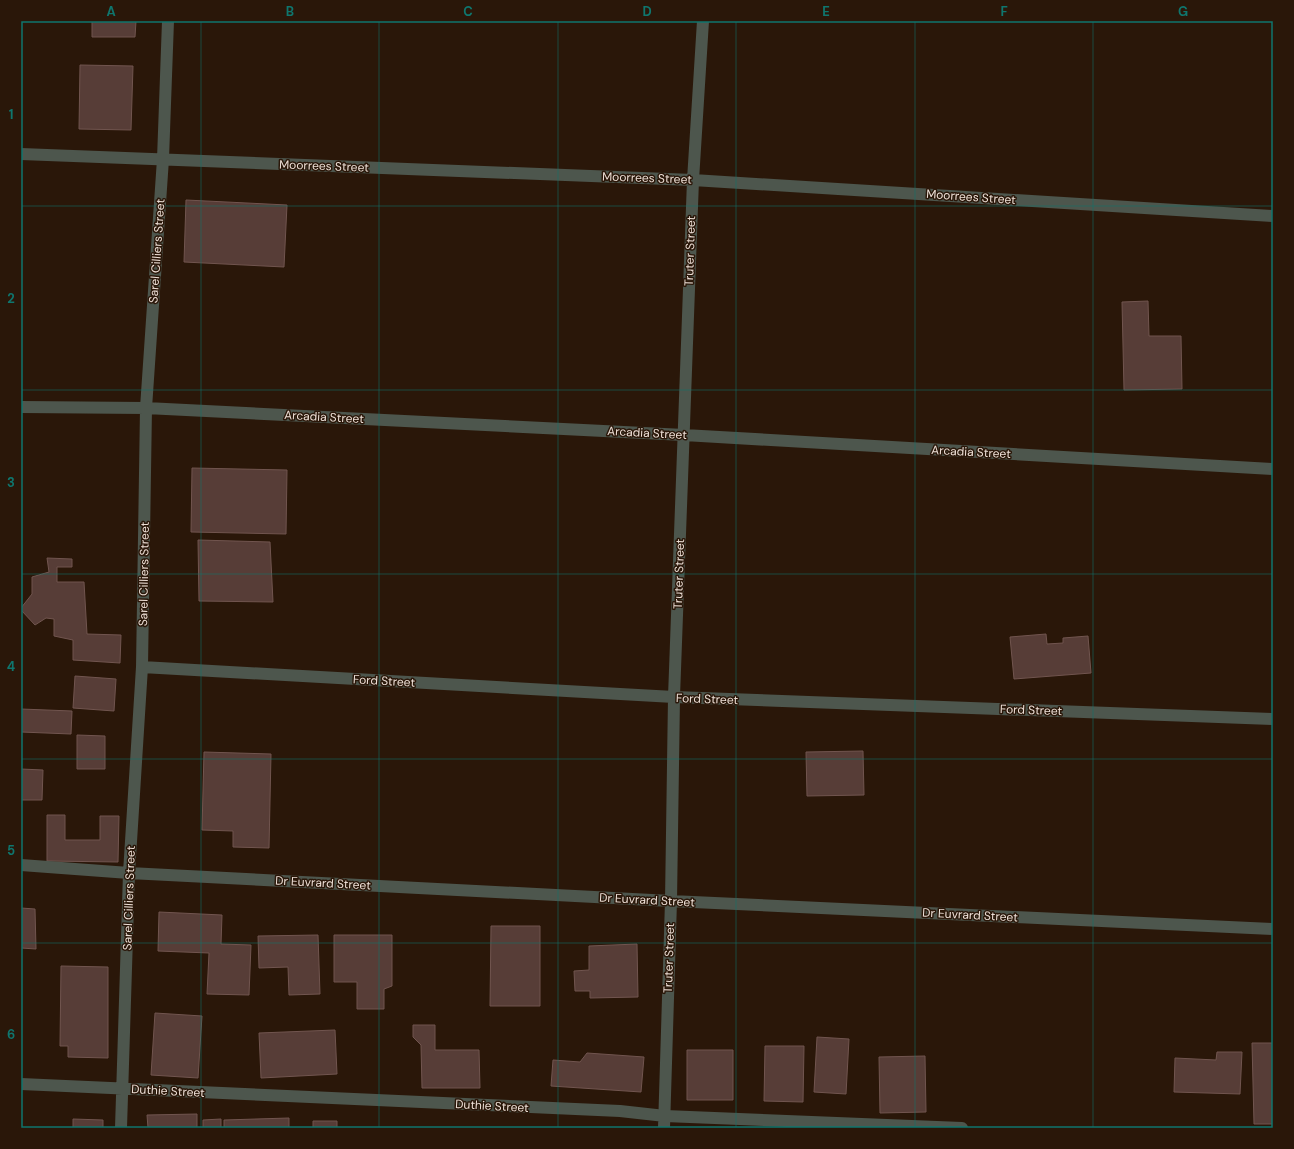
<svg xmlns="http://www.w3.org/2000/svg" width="1294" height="1149" font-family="'DM Sans',sans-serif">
<rect width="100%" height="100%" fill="#2a1709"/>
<path fill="#573d37" stroke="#71554f" d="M92,21H136L135,37H92Z
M80,65L133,66L131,130L79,129Z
M186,200L287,205L284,267L184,262Z
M1148,301L1149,336H1181L1182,389L1124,390L1122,302Z
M192,468L287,470L286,534L191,532Z
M198,540L270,542L273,602L199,601Z
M47,558L72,559V567H57V582H84L87,634L121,635L120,663L73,660V640L54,636V619L46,618L35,625L21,610V608L32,594V577L49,572Z
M1046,634L1047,644L1063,643V638L1088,636L1091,673L1014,679L1010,637Z
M75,676L116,679L114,711L73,708Z
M21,709L72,711L71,734L21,732V739Z
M77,735L105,736V769H77Z
M863,751L864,795L807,796L806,752Z
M204,752L271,754L269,848L233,847V831L202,830Z
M21,769L43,770L42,800H21Z
M47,815H65V840H100V816H119L118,862L47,861Z
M21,908L35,909L36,949L21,948Z
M159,912L222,915L221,944L251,945L249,995L207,994L209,953L158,951Z
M491,926H540V1006H490Z
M318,935L320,994L289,995L288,967L259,968L258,936Z
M334,935H392V986L384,989V1009H357V982H334Z
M637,944L638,997L590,998V991H575L574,971L589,970V946Z
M61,966L108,967V1058L68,1057V1046H60Z
M155,1013L202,1016L198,1078L151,1075Z
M413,1025H435V1050H479L480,1088H422L421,1045L413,1037Z
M335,1030L337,1074L261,1078L259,1033Z
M817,1037L849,1039L846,1094L814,1092Z
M1252,1043H1273V1124H1254Z
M765,1046H804L803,1102L764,1101Z
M687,1050H733V1100H687Z
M1217,1052H1242L1240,1094L1174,1092L1175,1058L1216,1060Z
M587,1053L644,1057L641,1092L551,1086L553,1060L580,1062Z
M925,1056L926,1112L880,1113L879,1057Z
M197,1114V1128H148L147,1115Z
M289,1118V1128H224V1120Z
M73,1119L103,1120V1128H73Z
M221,1119V1128H203V1120Z
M313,1121H337V1128H313Z"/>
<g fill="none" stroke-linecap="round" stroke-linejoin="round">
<path stroke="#4d564d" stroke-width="12" d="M21,154L693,180L1273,216
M21,407L146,408L684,435L1273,469
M142,667L674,697L1273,719
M21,865L129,873L671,901L1273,929
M21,1084L620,1111L665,1116L962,1128
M121,1128L129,873L142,667L146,408L163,159L168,21
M664,1128L671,901L674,697L693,180L703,21"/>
</g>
<path fill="none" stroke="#0f766e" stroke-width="1" stroke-opacity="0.55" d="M201,21V1128M379,21V1128M558,21V1128M736,21V1128M915,21V1128M1093,21V1128M21,206H1273M21,390H1273M21,574H1273M21,759H1273M21,943H1273"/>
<g text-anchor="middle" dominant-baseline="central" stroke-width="3" stroke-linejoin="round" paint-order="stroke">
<g font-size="12" fill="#eee0d7" stroke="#2a1709">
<text transform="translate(324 166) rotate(2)">Moorrees Street</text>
<text transform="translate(647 178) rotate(2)">Moorrees Street</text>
<text transform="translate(971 197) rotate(4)">Moorrees Street</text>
<text transform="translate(157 251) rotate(-86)">Sarel Cilliers Street</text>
<text transform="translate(690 251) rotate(-88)">Truter Street</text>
<text transform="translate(324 417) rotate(3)">Arcadia Street</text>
<text transform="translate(647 433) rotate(3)">Arcadia Street</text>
<text transform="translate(971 452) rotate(3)">Arcadia Street</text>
<text transform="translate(144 574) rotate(-89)">Sarel Cilliers Street</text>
<text transform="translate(679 574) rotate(-88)">Truter Street</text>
<text transform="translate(384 681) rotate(3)">Ford Street</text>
<text transform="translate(707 699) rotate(2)">Ford Street</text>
<text transform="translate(1031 710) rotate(2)">Ford Street</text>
<text transform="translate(323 883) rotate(3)">Dr Euvrard Street</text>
<text transform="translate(129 898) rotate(-88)">Sarel Cilliers Street</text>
<text transform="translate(647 900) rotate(3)">Dr Euvrard Street</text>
<text transform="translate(970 915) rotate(3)">Dr Euvrard Street</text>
<text transform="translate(669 958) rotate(-88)">Truter Street</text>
<text transform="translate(168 1091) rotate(3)">Duthie Street</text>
<text transform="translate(492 1106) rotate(3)">Duthie Street</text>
</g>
</g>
<rect width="1294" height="1149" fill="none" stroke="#2a1709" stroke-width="44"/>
<rect x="22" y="22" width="1250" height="1105" fill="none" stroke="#0f766e" stroke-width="1.5"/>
<g font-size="13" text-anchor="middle" font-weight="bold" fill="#0f766e">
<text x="111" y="16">A</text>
<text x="290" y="16">B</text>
<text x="468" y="16">C</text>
<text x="647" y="16">D</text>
<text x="826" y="16">E</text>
<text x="1004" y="16">F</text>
<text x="1183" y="16">G</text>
<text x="11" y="119">1</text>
<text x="11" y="303">2</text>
<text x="11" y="487">3</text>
<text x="11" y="671">4</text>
<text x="11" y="855">5</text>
<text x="11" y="1039">6</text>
</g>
</svg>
